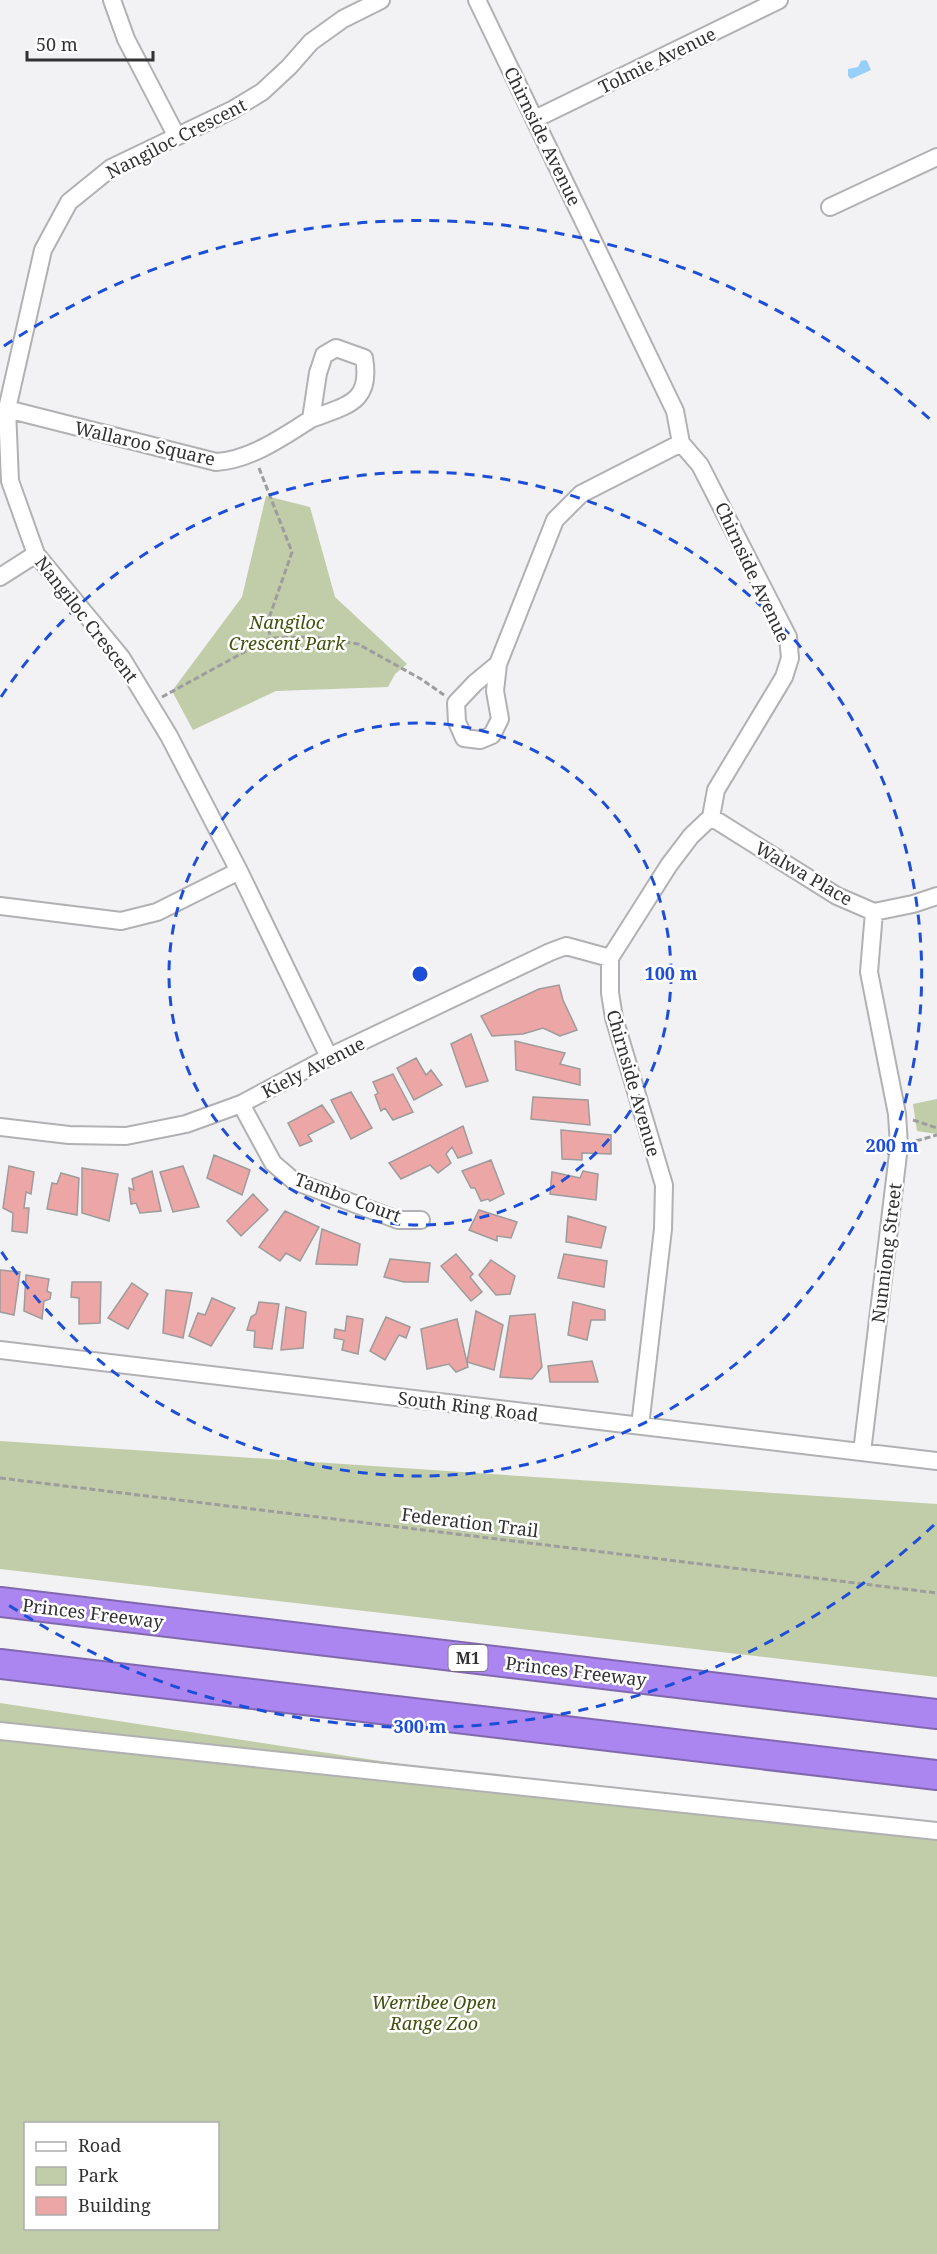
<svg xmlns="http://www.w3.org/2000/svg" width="937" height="2254" font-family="'Noto Serif',serif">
<rect width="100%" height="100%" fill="#f2f1f3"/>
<path fill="#c1cca8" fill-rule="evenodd" d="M266,496L310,507L335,597L407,664L395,674L388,687L276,691L193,730L172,691L242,597Z
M937,1099V1134L917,1131L913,1104Z
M0,1441L937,1504V1677L0,1569Z
M0,1703L459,1773L937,1824V2254H0ZM26,2124H218V2228H26Z"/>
<path fill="#96d0f9" d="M865,60L867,61L871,70L851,79L848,76V69L858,67L861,61Z"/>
<path fill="#eca6a5" stroke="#9d9b9b" stroke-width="1.5" d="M559,985L563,1000L577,1030L560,1036L543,1028L523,1034L492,1036L481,1016L539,989Z
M471,1034L488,1081L466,1087L451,1044Z
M515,1041L565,1053L560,1064L580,1069V1085L516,1070Z
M416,1058L426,1075L431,1070L442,1085L414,1100L397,1068Z
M393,1074L413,1112L393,1120L385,1108L381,1111L375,1095L378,1093L373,1082Z
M351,1092L372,1128L351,1139L331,1100Z
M533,1097L588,1100L590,1125L531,1119Z
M322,1105L334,1122L308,1135L312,1141L300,1146L288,1123Z
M463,1126L472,1153L458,1158L452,1147L446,1154L451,1163L438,1173L430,1165L401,1179L389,1163Z
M561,1130L611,1135V1154L582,1153V1160L562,1159Z
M214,1155L250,1170L242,1195L207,1178Z
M491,1160L504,1194L490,1201L488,1199L481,1201L475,1188H471L462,1171Z
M9,1166L34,1172L31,1194L26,1192L24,1208H29L27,1233L12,1231L13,1213L3,1208Z
M183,1166L199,1207L173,1212L160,1172Z
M82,1168L118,1174L109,1221L82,1213Z
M152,1171L161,1211L140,1213L136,1203L131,1204L129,1188L134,1190L132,1179Z
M583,1171L598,1174L596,1200L550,1194L552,1172L580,1178Z
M61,1173L79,1178L77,1215L47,1209L52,1183L57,1184Z
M253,1194L268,1210L241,1236L227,1221Z
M479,1210L517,1222L511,1238L497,1236V1241L469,1230Z
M285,1211L319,1227L300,1261L286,1253L280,1261L259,1247Z
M568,1216L606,1227L601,1248L566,1242Z
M322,1229L360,1244L357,1265L316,1264Z
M456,1254L473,1274L470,1277L482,1292L471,1301L441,1266Z
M564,1254L607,1261L604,1287L558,1278Z
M390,1259L430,1263L428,1282H404L384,1277Z
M491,1260L515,1276L510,1294L496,1295L479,1275Z
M0,1270L20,1272L14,1315L0,1312Z
M26,1275L49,1279L47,1291L51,1293L50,1299L44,1301L42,1319L24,1311Z
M72,1282H101L100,1323L79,1324V1298L71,1297Z
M132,1283L148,1294L128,1329L108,1318Z
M166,1290L192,1293L183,1338L163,1333Z
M212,1298L235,1308L211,1346L189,1336L198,1313L205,1315Z
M259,1302L279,1304L272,1349L254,1347L255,1331L247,1330L251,1317L256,1314Z
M573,1302L605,1310V1320H591L587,1340L568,1335Z
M286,1307L306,1312L303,1348L281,1350Z
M476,1311L503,1325L494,1370L467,1362Z
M535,1314L542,1367L532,1379L500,1377L510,1316Z
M347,1316L363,1319L358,1354L342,1350L344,1340L334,1338L335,1329L345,1331Z
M386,1317L410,1327L406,1338L399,1335L385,1360L370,1351Z
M457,1319L468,1367L456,1372L449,1364L427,1369L421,1329Z
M592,1361L598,1382H550L548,1366Z"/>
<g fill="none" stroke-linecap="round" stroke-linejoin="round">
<defs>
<path id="minor" d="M112,0L126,39L176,135
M477,0L675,411L681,443L700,465L788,637L790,658L784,677L716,790L711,817L691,836L669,865L610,958V993L614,1018L664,1185L663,1229L640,1426
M535,119L779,0
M830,207L937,157
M7,409L216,462C250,460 283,437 311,419L318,373L324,355L336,348L364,358C372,403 347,405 311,419
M0,577L36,554
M498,664L495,691L500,719L492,735L480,740L464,738L457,722L456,703L475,683L498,664L555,520L581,494L681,443
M711,817L837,896L874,912L913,904L937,896
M0,906L121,921L157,912L239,871
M329,1057L239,871L169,736L121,657L36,554L10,481L7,409L43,250L69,202L111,168L232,110L262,92L289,67L311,42L343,19L381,0
M241,1104L273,1163L294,1181L398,1220H421
M0,1127L69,1135L126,1136L186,1124L241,1104L329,1057L550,952L566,946L610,958
M0,1350L937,1461
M862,1452L899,1146L897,1114L869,972L874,912
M0,1731L937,1831"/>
<path id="motorway" d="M0,1602L937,1714
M0,1664L937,1775"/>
</defs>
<use href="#minor" stroke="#b1b1b3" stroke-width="20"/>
<use href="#motorway" stroke="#8168ae" stroke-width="32"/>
<path stroke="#9e9d9e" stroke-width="3" stroke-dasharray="6 3" stroke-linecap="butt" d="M259,468L292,552L268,621L270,638
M162,697L270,638L314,637L358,644L421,679L444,695
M913,1120L937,1128
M916,1141L937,1135
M0,1478L937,1593"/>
<use href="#minor" stroke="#fff" stroke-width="16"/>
<use href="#motorway" stroke="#ab85f0" stroke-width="28"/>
</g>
<g fill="none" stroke="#1d4ed8" stroke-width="3" stroke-dasharray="10 8">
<circle cx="420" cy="974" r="251"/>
<path d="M1 697A502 502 0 1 1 1 1251"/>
<path d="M934 1525A753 753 0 0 1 4 1602M4 346A753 753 0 0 1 934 423"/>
</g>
<g text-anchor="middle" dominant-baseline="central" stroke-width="5" stroke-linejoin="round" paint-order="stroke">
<rect fill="#fff" stroke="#707070" stroke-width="1.5" x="448.5" y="1645" width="39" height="26" rx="4.5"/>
<g font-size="16" font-weight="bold" fill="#323232">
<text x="468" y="1658">M1</text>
</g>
<g font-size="18" fill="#323232" stroke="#fff">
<text transform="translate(657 60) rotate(-26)">Tolmie Avenue</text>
<text transform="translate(543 136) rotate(64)">Chirnside Avenue</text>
<text transform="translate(176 138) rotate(-27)">Nangiloc Crescent</text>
<text transform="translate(145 443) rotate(13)">Wallaroo Square</text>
<text transform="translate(753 572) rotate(65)">Chirnside Avenue</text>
<text transform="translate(87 619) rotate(52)">Nangiloc Crescent</text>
<text transform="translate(804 873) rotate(30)">Walwa Place</text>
<text transform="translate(313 1067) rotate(-27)">Kiely Avenue</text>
<text transform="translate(634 1083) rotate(74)">Chirnside Avenue</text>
<text transform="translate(348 1197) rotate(20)">Tambo Court</text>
<text transform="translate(886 1253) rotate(-83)">Nunniong Street</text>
<text transform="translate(468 1406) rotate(7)">South Ring Road</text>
<text transform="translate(470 1522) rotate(7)">Federation Trail</text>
<text transform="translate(93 1613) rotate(7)">Princes Freeway</text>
<text transform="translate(576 1671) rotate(7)">Princes Freeway</text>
</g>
<g font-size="18" font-style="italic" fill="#43510d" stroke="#fff">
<text x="287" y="622">Nangiloc<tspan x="287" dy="21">Crescent Park</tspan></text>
<text x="434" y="2002">Werribee Open<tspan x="434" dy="21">Range Zoo</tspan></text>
</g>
</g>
<circle cx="420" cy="974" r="9" fill="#1d4ed8" stroke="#fff" stroke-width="3"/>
<g font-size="18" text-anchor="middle" font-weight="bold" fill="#1d4ed8" stroke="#fff" stroke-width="5" stroke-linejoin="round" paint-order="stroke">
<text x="671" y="980">100 m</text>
<text x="892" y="1152">200 m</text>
<text x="420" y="1733">300 m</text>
</g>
<rect x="24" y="2122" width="195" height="108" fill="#ffffff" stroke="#adadad" stroke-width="1.5"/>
<rect x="36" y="2142" width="30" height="9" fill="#ffffff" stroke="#adadad" stroke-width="1.5"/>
<text x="78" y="2152" font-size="18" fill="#323232">Road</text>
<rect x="36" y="2167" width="30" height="18" fill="#c1cca8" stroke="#adadad" stroke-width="1.5"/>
<text x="78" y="2182" font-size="18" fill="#323232">Park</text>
<rect x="36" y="2197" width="30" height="18" fill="#eca6a5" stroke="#adadad" stroke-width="1.5"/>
<text x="78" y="2212" font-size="18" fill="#323232">Building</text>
<path d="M27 51v9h126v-9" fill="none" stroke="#323232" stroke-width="3"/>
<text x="36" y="51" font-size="18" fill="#323232" stroke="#ffffff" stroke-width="4.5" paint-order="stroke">50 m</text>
</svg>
